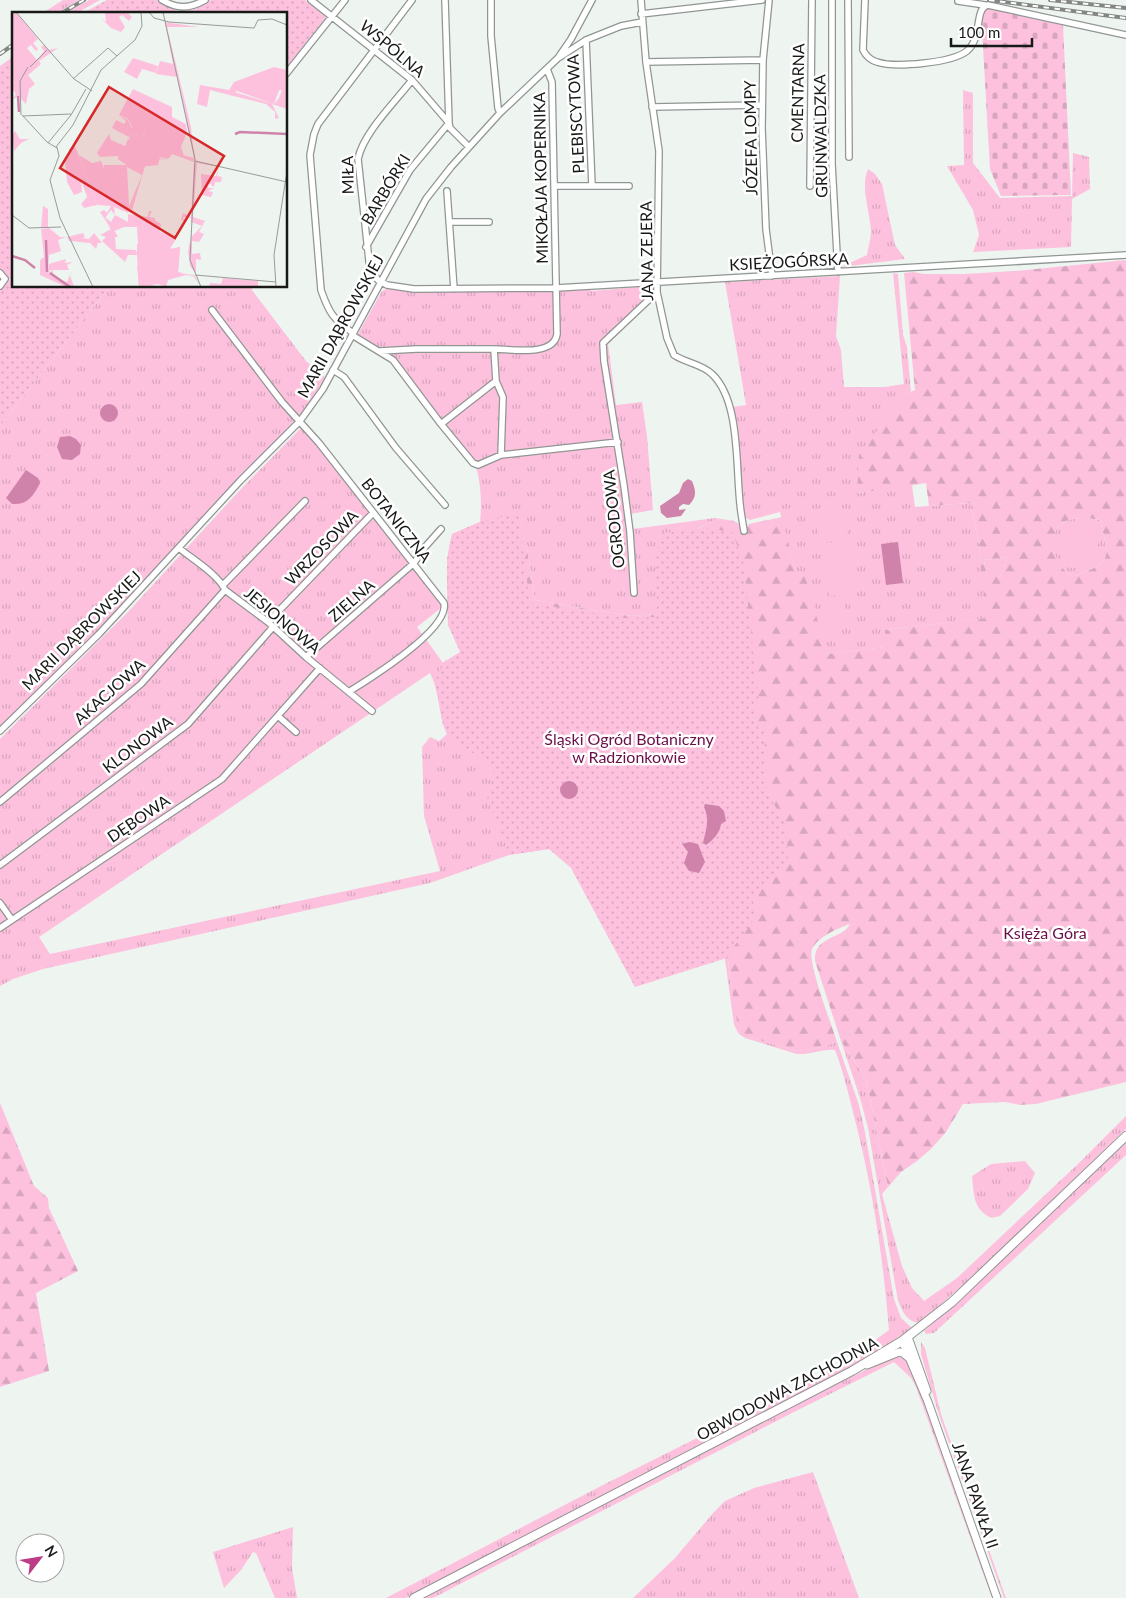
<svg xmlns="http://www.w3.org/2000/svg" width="1126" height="1598" font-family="Lato,sans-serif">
<defs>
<pattern id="grass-tufts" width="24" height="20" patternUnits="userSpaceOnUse" patternTransform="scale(1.25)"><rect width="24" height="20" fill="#fdc1de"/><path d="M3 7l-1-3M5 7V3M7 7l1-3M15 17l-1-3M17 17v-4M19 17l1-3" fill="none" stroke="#d8a5be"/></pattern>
<pattern id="forest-firs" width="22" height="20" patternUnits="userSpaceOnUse" patternTransform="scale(1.25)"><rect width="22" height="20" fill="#fdc1de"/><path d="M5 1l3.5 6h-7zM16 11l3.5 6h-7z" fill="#d8a5be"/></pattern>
<pattern id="cemetery-stones" width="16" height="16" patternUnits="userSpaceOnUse" patternTransform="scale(1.25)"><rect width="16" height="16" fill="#fdc1de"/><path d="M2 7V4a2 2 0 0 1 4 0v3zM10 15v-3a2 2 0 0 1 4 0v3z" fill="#d8a5be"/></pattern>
<pattern id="garden-dots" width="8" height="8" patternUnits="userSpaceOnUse" patternTransform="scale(1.25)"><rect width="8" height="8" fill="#fdc1de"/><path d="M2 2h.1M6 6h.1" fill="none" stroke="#d8a5be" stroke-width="1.8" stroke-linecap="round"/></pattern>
</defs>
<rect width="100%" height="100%" fill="#eef4f0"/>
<path fill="url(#grass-tufts)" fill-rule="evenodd" d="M63,0H79L56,14H41Z
M89,0H100L75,14H64Z
M963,90L973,93V163L1000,198L1072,196L1073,153L1089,157L1090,189L1072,199L1071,247L973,252L979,235L973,210L947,166L964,165Z
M868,169L875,174L882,184L895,245L905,259L841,267L867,255C868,248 871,239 871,231C870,212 860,187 868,169Z
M893,273L898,274L903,335L907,347L911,392L904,395L858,493L912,485L915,507L970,503L979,544L987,618L885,630L886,647L827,654L795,570L780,512L750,520L744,517L738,444L732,407L746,405L725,282L840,276L836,336L841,350L844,387H885L904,384Z
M110,286H252V290L306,361L325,377L312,399L299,416L235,483L105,624L0,727V426Z
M651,286L654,287L656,297L608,344L616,405L642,402L647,436L653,510L630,514L633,529L715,518L714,521L694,530L657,614L630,616L535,600L527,548L518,515L480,522C482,502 481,480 474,460L398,363L388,353L358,334L382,291C391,285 414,291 426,291C481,291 536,291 591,289V291Z
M302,427L441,604V608L417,627L443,663L446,660L724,923L730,979L739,1026L751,1038L798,1051H807L837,1042L859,1105L865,1132L894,1299L901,1318L912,1328L890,1344L838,1375L406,1598H386L603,1485L763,1405L853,1356L889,1330C883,1256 872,1184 853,1112C848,1092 843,1071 835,1050C824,1048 810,1055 797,1054L745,1038L739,1034L734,1025L725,959L712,929L575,869L549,849L509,855L430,883L43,969L13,979L0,986V739L127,613L240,490ZM430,673C440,692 438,714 447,734L439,741L430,737L422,747L424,816L440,871L50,954L39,937Z
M1088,518L1100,520C1110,560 1113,562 1072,577C1065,571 1059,565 1055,556C1051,548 1053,529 1061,524C1069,518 1078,518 1088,518Z
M1006,557L1004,568L1000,576L987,580L984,560Z
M841,1041L866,1079L888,1187L882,1194L902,1266L912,1288L924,1301L957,1278L1080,1162L1126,1116V1129L968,1281L919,1323C906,1321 903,1312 898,1301L868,1128L860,1098Z
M1126,1143V1155L934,1333L926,1334L924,1331L968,1292Z
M1025,1161L1035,1173L1028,1189L1000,1216L992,1218C973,1210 974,1195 972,1176L991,1164Z
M921,1342L925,1348L941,1414L1006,1598H1004L938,1412L921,1354Z
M896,1355L902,1356L906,1360L921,1393L994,1598H992L916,1387L911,1378L894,1362L792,1413L433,1598H423L817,1394Z
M813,1472L859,1598H633L675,1558L714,1512L725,1501L754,1488Z
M293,1527L292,1568L297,1598H275L256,1553L253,1552L241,1570L224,1588L213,1552Z"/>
<path fill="url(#forest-firs)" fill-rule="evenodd" d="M1126,260V1082L1036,1104L1020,1105L1005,1102L963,1104L946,1132L932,1148L917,1161L901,1172L888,1187L866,1079L841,1041L815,961C813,936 843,939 850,924C838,928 818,937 812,949C807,962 832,1025 837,1042L807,1051H798L751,1038L741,1031L737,1021L730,979L724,923L448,625C448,595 444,563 452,534L480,522L518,514L527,548L535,600L630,616L657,614L695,530L714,521L715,518L734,521L746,528L749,524L782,517L795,570L805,576L827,654L885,647V630L986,618L979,544L970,503L929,506L926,483L890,489L857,493L859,455L904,395L915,390L904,273L913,272L924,274H964L1015,271ZM1088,518L1100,520C1110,560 1113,562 1072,577C1059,566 1054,558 1054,541C1054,535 1056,527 1061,524C1069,518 1078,518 1088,518ZM1006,557L1004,568L1000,576L987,579L984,560Z
M0,1103L34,1186L48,1198L49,1208L78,1271L36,1293L49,1371L0,1387Z"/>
<path fill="url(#cemetery-stones)" d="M987,6L1063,25L1071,195L1001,196L990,169L981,12Z"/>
<path fill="url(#garden-dots)" d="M107,0H157L179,12L196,9L211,0H305L326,17L286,68V14H81Z
M14,56V286H110L0,426V291L10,279L0,271V66Z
M518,514L530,603L625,618L657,617L656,553L664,533L705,528L732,532L743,560L759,703L756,707L758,728H764L767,792L786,825L788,862L752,896L755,911L753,921L729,953L730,957L635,987L571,868L549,849L509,855L497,820L487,800L494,769L447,734L443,725L435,682L444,662L460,652L448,625L447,559L452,534L480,522Z"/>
<path fill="#fdc1de" d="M844,510L848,539L820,543L816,514Z
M1092,522L1098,542L1097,564L1070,568L1060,546L1066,524Z
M849,540L856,592L829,596L821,544Z
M844,601L847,625L827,628L824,604Z"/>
<path fill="#cf83aa" d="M100 413a9 9 0 1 1 18 0a9 9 0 1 1-18 0Z
M70,436L76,439L81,445L80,454L72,460L62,459L57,447L60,437Z
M26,470L38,478L40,483C33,497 27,505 12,504L6,498Z
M688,479L692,481C696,491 697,497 689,505L683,504L679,507V510L686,509L681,516L667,518L661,513L660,506L679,493L683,483Z
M898,542L903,583L886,585L881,544Z
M560 790a9 9 0 1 1 18 0a9 9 0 1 1-18 0Z
M705,804L719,806L724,811L726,821L721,824C720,833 713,840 706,845L703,843C706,830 710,820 704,807Z
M689,842L698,844L705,862L699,873L689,871L684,863L688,852L682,844Z"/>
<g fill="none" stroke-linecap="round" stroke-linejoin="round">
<defs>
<path id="minor" d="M162,0C177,9 189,9 205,0
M311,0L412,80L449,123L450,128L469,147
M491,0V36L498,108L500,113
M641,0L646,62L659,151L657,292L667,338L674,355C686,363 702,364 712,374C742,402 735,474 741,512C742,519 743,525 744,531
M769,0L763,60L762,128L766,229L772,276
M832,0V164L838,272
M848,0L849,157
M865,0L863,50C866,56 870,60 877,62C895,68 952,63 967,51C983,37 974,8 988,5L1126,35
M958,1L985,5
M641,14L762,0
M586,40L592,186
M560,57L586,40L621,26L642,22
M646,62L763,60
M286,74L345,0
M412,80C396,101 363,133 358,159L370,270L378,280L387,285L414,289L556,288L1126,255
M652,107L762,105
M555,186H629
M810,186L812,0
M447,191L454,289
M449,222H489
M366,247L410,170L449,123L445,0
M0,273L5,279L0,286
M212,310L282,402L319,443L444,603C450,629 371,678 350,691
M353,333C333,319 329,313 321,290L310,155L314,134L318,124L412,0
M352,335L393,360L441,424
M380,351L416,349H494
M333,370L344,377L396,448L445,505
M496,381L441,424L473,463L478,465L501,455L618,442
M501,455L503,397L496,381L494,349C511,349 554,357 557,334L552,82L547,69
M179,548C192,559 219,575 225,590L268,622L306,657L372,711
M223,585L305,501
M634,593L630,532L624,486L604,361L603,343L657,292
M268,622L373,513
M306,657L414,563L425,547L441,529
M278,716L296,732
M0,731L99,634L240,481L300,421L323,389L426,199L451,167L500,113L558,58L571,39L592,0
M0,802L141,684L225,590
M0,865L188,724L273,627
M0,903L12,920
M0,928L222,779L320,668"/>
<path id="tertiary" d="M908,1337L927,1391
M902,1341L928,1402L997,1598
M867,1365L899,1352L903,1353L909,1358"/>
<path id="secondary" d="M414,1598L852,1371L902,1341L952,1302L1126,1136"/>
</defs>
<use href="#minor" stroke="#909692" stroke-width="8"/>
<use href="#tertiary" stroke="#909692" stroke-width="9"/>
<use href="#secondary" stroke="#909692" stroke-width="10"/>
<use href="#minor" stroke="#fff" stroke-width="5.5"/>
<use href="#tertiary" stroke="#fff" stroke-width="7"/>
<use href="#secondary" stroke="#fff" stroke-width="8"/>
<defs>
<path id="rail" d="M989,0L1126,18
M1050,0L1126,8
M60,14L84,0
M0,54L14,44"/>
</defs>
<use href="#rail" stroke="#838784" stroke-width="4"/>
<use href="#rail" stroke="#fff" stroke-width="2" stroke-dasharray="5.5" stroke-linecap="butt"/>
</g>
<g text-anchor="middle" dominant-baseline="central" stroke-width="5" stroke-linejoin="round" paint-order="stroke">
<g font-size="16" fill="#171917" stroke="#fff">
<text transform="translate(393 48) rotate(40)">WSPÓLNA</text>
<text transform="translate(797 93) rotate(-89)">CMENTARNA</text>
<text transform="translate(575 114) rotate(-93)">PLEBISCYTOWA</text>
<text transform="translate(820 136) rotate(-91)">GRUNWALDZKA</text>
<text transform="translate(750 138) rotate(-91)">JÓZEFA LOMPY</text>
<text transform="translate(347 175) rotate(-91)">MIŁA</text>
<text transform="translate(540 178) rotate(-91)">MIKOŁAJA KOPERNIKA</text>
<text transform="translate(385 189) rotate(-59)">BARBÓRKI</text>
<text transform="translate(646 251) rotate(-91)">JANA ZEJERA</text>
<text transform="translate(789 261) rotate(-3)">KSIĘŻOGÓRSKA</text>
<text transform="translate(340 326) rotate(-61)">MARII DĄBROWSKIEJ</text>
<text transform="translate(613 519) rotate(-96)">OGRODOWA</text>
<text transform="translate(397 520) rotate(52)">BOTANICZNA</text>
<text transform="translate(321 547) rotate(-46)">WRZOSOWA</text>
<text transform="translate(351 600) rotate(-41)">ZIELNA</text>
<text transform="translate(283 620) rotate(40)">JESIONOWA</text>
<text transform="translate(81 630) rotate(-45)">MARII DĄBROWSKIEJ</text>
<text transform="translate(109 691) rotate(-42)">AKACJOWA</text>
<text transform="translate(137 744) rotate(-37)">KLONOWA</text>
<text transform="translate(138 818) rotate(-34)">DĘBOWA</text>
<text transform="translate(787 1388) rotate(-28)">OBWODOWA ZACHODNIA</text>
<text transform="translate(976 1495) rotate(71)">JANA PAWŁA II</text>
</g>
<g font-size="16" fill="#6a0f48" stroke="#fff">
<text x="629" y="738">Śląski Ogród Botaniczny<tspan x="629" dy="18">w Radzionkowie</tspan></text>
<text x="1045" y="932">Księża Góra</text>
</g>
</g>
<g transform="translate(12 12)">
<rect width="275" height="275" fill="#eef4f0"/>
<path d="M0,0H4L26,27L21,31L26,37L24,39L19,33L15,36L25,48L32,39L29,35L32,33L37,38L46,36L27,49L29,52L21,59L24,65L21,59L16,63L23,72L17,77L14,92L6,84L0,88L4,82L0,77ZM153,10L186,15H155L179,115L183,154L184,150H185L207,154V155L205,164L210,165L209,170H203L202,175L197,171L196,176H202L196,179L201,180L199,185L190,183L189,162L204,164L207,155L185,151L181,205L193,209L187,220L192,222L187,230L180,229V242L188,241L189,248L184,247V262L178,254L176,239L179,223L178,238L180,224L190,214L179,210V206L171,205L172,209L169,208L171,201L179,205L182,150L160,142L158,145L154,148L142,146L133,154L119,202L117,199L116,201L102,195L103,203L99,198L93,206L99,216V219L102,218L106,225H103L104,237L124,238L125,243V232H131L137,199H140L137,205L149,212L147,219L164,227L157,238L168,235L166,261L182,263L189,275L181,264L174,263L156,268L154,275L146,272L127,275L125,243H116L113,250L90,229L94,225L88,223L99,217L88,200L92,198L95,201L99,194L85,193L67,143L80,151L89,149L92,156V153H115L117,145L126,144L138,143L134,146L139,149L143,144L154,148L159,141H163L182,146L165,65L144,62L148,49L161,52ZM115,155L130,163L117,194ZM219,79L262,92L268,85L275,88V97L260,92L267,106L263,107V100L254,92L217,83ZM107,104L116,108L120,116L126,108H132L135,112L131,125L119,122L117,125L100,116L104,108L112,112L114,109ZM3,119L8,127H17L9,131L2,139L0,123ZM97,122L99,128L113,134L116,127L121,136L114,144L108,141L106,144L88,145L85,141ZM31,194L36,197V215L29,216ZM37,216L48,225H54L46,228L49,239L37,243L36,262L41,258V264L55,270L57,265L62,257L58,263L62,275H54L28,263V248L32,245L29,217ZM71,221L73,225L70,226L77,227L82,221L90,231H86L84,237L78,231L57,229L55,225Z" fill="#fdc1de" fill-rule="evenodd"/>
<path d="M93,0H115L120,5L117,9L110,3L107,5L113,15L109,20L99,16L89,6L94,10ZM262,55L275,58V88L267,86L270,78H267L262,92L225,79L217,83L198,78L195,95L185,92L188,73L217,78L222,70ZM121,77L160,95V105L174,112L175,120L169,135L172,144L160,141L155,147L145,144L112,151L106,147L107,141L114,144L120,136L116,129L119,122L131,125L135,112L126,108L121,116L116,107L107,103ZM116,202L143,206V210L149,212L147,220L164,227L157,237L168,235L166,260L171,261L145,272L141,264L145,258L139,256L137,251L144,247L152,248L155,256L158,253L150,239L140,233L132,237L131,233L126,232L125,215H112L100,220L93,205L99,210L103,203L116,210ZM54,247L53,251L61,250L55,253L57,258H38L36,265L37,252ZM134,253L141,274L127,275L125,254Z" fill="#fdc1de"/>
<path d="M121,46L146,54L144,61L130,57L125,67L112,60ZM118,127L144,137L148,145L146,153L119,156L106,147L107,141L114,144L121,136L115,132ZM63,134L72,157L85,193L72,196L69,192L75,185L69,168L70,180L62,183L55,170L53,147L57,143V137ZM211,266L246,269V275H197L198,271L209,272Z" fill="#fdc1de"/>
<path fill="none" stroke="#cf83aa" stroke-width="2.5" d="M6,84L7,100M223,122L228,120L275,122M34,228L35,260M0,244L13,248L23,256M38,261L58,275"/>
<path fill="none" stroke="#989c99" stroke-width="1" d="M4,0L33,34M137,0L142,6L157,10L242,16L246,8L260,7L275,13M151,0L183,147L178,248L189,275M33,34L62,67L80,79M18,55L35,38M61,67L96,36L105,44M9,103L8,69L16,55M10,103L35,130L45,136M11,104L59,102M36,131L59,103L74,77M44,135L61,113L89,58L123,28L130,14L129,0M45,135L47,144L38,168L48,206L81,275M183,149L275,170M0,203L17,216L49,215M183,263L264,270M264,275L262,243L275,159"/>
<path fill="#d62828" fill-opacity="0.15" stroke="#d62828" stroke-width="2.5" d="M97,75L212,144L163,226L48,156Z"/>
<rect width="275" height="275" fill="none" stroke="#171917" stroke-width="2.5"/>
</g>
<g transform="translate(40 1558) rotate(59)"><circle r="24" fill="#ffffff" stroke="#a2a3a2"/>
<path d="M0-4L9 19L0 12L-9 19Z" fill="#bc3c87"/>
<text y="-8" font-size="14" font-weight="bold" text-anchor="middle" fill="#171917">N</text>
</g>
<path d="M951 38v8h81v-8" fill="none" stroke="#171917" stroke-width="2.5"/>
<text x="958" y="38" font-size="15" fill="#171917" stroke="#ffffff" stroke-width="4" paint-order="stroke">100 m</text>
</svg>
